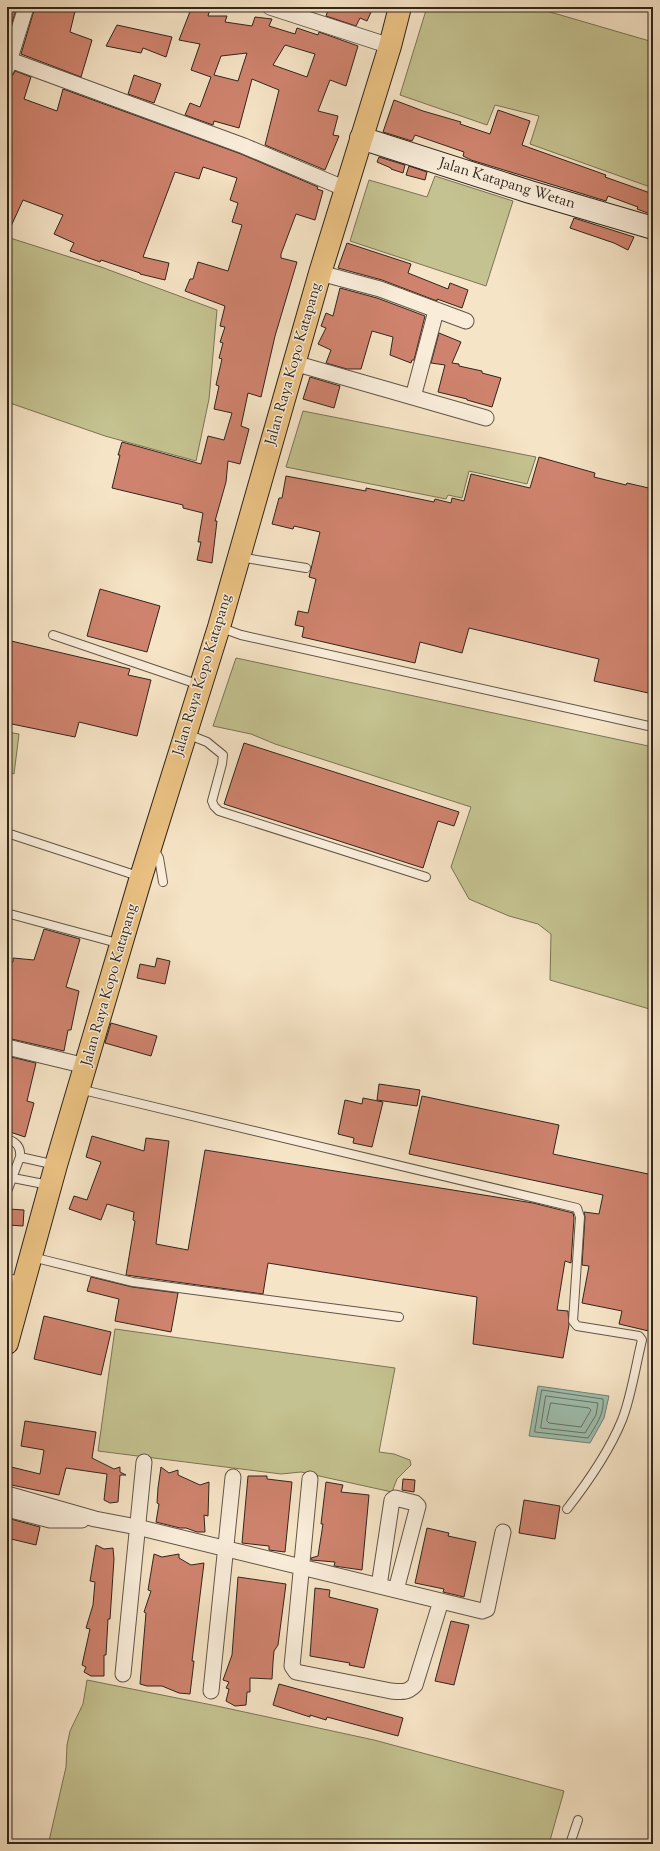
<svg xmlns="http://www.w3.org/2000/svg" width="660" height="1851" font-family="'Sorts Mill Goudy',serif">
<rect width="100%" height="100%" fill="#f6e4c6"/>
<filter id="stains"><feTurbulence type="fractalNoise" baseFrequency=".005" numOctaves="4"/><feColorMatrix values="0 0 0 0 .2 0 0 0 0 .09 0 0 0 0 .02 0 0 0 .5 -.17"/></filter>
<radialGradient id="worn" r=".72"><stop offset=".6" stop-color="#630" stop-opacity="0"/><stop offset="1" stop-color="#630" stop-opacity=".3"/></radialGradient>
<path fill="#c4c290" stroke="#7a7456" d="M427,7H533L653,42V188L530,144L539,116L495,105L487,125L400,95Z
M435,176L513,201L486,286L350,241L369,180L427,197Z
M7,237L101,267L217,310L209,399L196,461L105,436L7,402Z
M303,411L536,457L527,484L469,471L462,498L448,495L446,499L286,467Z
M236,658L653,747V1010L550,980L551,934L538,924L509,916L469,899L451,867L471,807L275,744L251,734L213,726Z
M7,732L19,734L14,774L7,771Z
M115,1329L395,1368L379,1452L394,1454L410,1460L411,1465L397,1479L392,1492L301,1472L281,1474L98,1451Z
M87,1680L212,1705L374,1740L564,1791L549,1844H54L49,1841L66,1767L67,1745L70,1731L83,1704Z"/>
<path fill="#9ebfaf" stroke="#728175" d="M538,1386L609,1396L604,1418L590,1443L529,1436Z"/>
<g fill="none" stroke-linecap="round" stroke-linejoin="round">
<path stroke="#677266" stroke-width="1" d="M542,1390L603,1399C605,1413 595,1427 588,1438L535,1432Z
M546,1396L598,1403L596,1415L585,1433L541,1428Z
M551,1403L589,1408L591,1410L581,1427L549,1423L547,1421Z"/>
</g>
<path fill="#cf836e" stroke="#30251d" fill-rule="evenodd" d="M7,7H17L7,38Z
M35,7H76L70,32L92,40L81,77L21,54Z
M329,7H364L372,10L367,21L360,18L356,26L326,16Z
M191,9H210L208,16H227L225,22L252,26L255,17L272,19L269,26L295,34L297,28L318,35L319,32L358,46L346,86L330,80L318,111L338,116L333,135L339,136L325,170L265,145L279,90L252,79L239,128L214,121L213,125L185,115L190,103L200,107L211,77L191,70L200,44L179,40ZM285,45L315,54L307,77L273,65ZM247,53L238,81L214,75L221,56Z
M117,25L172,37L166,57L143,48L141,53L106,46Z
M15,71L31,77L24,99L57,111L63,89L241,154L318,187L317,189L323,191L315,220L296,214L281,254V258L297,262L275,336L261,397L248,393L241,426L249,429L240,464L228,461L226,482L215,521H217L212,563L197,560L201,542H198L203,513L183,508V505L112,488L120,455H118L122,442L201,464L208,436L224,440L232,413L214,409L219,386L216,385L222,359L219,358L223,343L220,342L225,327L220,326L225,306L185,291L190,279H193L198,262L228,271L242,225L232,222L238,203L230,200L237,178L203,167L199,179L175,172L143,257L169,263L165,280L140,274V273L101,260L100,262L70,251L74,243L54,234L63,215L23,200L7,235V77L13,75Z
M134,75L161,84L154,103L128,94Z
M394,100L423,111L461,122L460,124L490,134L498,110L530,121L522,145L606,175L605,177L653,194V215L637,209L638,207L608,196L606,201L471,160L463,156L464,152L415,135L412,141L383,132Z
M379,157L405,165L403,173L391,169V168L377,162Z
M409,166L427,172L425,180L406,175Z
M574,218L634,237L628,250L614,243L570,228Z
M347,243L411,264L408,273L448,289L450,283L468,290L462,308L437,299V301L382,280L338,268Z
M340,288L377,298L425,316L414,360H412L411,363L390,355L393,337L372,331L361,369H347L326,363L331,350L318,344L326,328L321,326L326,313L333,316Z
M439,333L461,342L452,363L459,364V366L482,371V373L501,378L492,407L467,400V399L438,392L445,365L431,363Z
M310,377L340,386L334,408L303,399Z
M539,457L595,473L594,477L626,485L627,483L653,489V694L594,681L599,659L469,628L462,653L420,642L415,663L302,637L304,627L295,625L298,611L308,613L316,579L309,577L320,532L294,526L293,529L272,524L279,498H282L286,476L366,491V488L434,502L435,499L451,503L452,498L464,501L471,474L530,488Z
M100,589L160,606L147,652L87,636Z
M7,640L130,669L128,675L151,680L137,736L79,722L75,737L7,723Z
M244,743L459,812L454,826L438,821L423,868L224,804Z
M44,929L80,939L66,987L79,991L71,1030H68L64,1051L7,1038V961L13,962V958L34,960Z
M157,958L170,961L165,984L137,978L140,964L155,967Z
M111,1023L157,1036L151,1056L105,1043Z
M7,1056L36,1063L27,1101L34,1103L25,1137L7,1131Z
M379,1084L420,1090L417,1106L377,1100Z
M422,1096L559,1125L553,1154L653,1175V1332L619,1324L622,1311L582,1303L589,1266L582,1265L585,1217L584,1212L599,1214L603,1195L409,1154Z
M363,1098L383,1102L372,1147L353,1143L354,1138L338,1134L345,1100L362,1104Z
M92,1136L144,1151L146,1138L169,1141L156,1244L188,1250L205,1150L533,1203L573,1213L574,1218L571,1263L565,1261L557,1310L568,1311L569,1325L563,1358L473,1344L477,1297L268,1263L263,1294L126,1275L135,1221L133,1220L134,1212L107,1204L101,1220L69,1209L74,1196L87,1200L101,1162L86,1157Z
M9,1209L24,1210L23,1226L8,1225Z
M91,1277L132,1287L178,1293L171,1332L115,1321L119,1299L87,1291Z
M44,1316L111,1332L101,1375L34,1359Z
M25,1421L96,1432L92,1458L114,1469L120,1467V1472L126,1475H120L118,1502L110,1503L104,1500L107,1474L66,1468L59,1495L7,1484V1466L40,1474L44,1450L21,1446Z
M161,1467L169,1473L178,1470V1475L200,1485L209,1482L208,1516L204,1515L205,1532H197L186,1528H180L156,1522L159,1504L157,1503L158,1488Z
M248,1476H267V1479L292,1482L285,1552L269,1550V1546L242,1543Z
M403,1479L415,1480L414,1492L402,1490Z
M326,1482L343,1485L341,1492L369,1495L362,1570L334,1566L335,1562L311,1560V1558L318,1556L323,1524H321Z
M524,1500L560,1506L555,1539L519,1533Z
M7,1518L40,1527L36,1545L7,1538Z
M427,1528L449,1533L448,1536L476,1542L464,1597L443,1592L444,1589L415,1583Z
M96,1545L104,1549L113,1548L114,1559L110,1619H108L106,1655H104V1676H91L84,1672L86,1667L82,1665L90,1629L86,1628L93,1605L95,1582L90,1581Z
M154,1554L162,1557L179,1554V1558L191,1565L204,1563L192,1661H194L190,1694L179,1693L162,1686H147L140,1684L146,1613L144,1612L151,1591L148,1590Z
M238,1577L286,1584L278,1645L274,1651L273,1662L272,1679L250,1678V1692H247L246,1705L235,1706L226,1701L229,1689L226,1688L229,1682L223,1680L232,1655Z
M315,1588L330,1590L329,1597L378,1609L364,1668L349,1665L350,1663L310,1656Z
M451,1621L469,1625L454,1685L435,1681Z
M279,1684L403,1718L398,1736L327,1717L326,1720L310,1715V1717L273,1705Z"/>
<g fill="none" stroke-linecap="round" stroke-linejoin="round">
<defs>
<path id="lane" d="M239,557L306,568
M219,627L241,635L653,727
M53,635L200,685
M187,734L207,742L223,755L222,764L212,801L214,806L219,811L426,877
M7,833L141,877
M154,849L159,858L163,882
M10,914L121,944
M79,1089L577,1208L580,1217L573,1321L577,1326L639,1336L642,1340C636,1364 631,1398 622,1420C609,1452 588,1482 567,1509
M7,1139C17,1142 21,1147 20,1157L56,1165
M13,1178L49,1185
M8,1189L20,1157
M32,1257L133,1282L399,1317
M7,1278L24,1282
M570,1844L578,1820"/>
<path id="street" d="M270,7L390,46
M10,60L244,146L346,189
M7,68L26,7
M320,273L380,289L466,321
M294,363L486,418
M413,397L436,311
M7,1047L86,1066
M310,1479L292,1666L296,1672L391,1691C402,1692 407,1693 415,1685L441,1601
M7,1494L95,1519L137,1527L482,1611L487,1609L503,1532
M7,1509L50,1520H82
M379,1586L392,1500L395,1498L415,1503L418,1506L396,1590
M123,1674L144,1462
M211,1691L233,1477"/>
<path id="secondary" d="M361,138L530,192L653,228"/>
<path id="primary" d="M7,1343L56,1165L141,877L219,627L320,273L390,46L400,7"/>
</defs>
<use href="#lane" stroke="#625547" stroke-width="10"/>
<use href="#street" stroke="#625547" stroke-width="17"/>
<use href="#secondary" stroke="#30251d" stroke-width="24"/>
<use href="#primary" stroke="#30251d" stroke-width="24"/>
<use href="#lane" stroke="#f9edda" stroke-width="8"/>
<use href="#street" stroke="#f9edda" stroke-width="15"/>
<use href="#secondary" stroke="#f9edda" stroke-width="22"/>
<use href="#primary" stroke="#ebc283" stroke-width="22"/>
</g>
<g text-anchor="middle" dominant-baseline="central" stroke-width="3" stroke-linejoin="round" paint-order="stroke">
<g font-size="15" fill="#30251d" stroke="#f9edda">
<text transform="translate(507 184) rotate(17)">Jalan Katapang Wetan</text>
<text transform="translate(294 364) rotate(-74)">Jalan Raya Kopo Katapang</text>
<text transform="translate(203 675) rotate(-73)">Jalan Raya Kopo Katapang</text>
<text transform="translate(110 985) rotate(-74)">Jalan Raya Kopo Katapang</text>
</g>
</g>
<rect width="660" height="1851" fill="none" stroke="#f6e4c6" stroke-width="24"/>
<rect x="8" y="8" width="644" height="1835" fill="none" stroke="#30251d" stroke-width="2"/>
<rect x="12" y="12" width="636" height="1827" fill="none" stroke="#30251d"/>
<rect width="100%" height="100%" filter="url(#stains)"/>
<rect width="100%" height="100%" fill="url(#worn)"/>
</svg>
